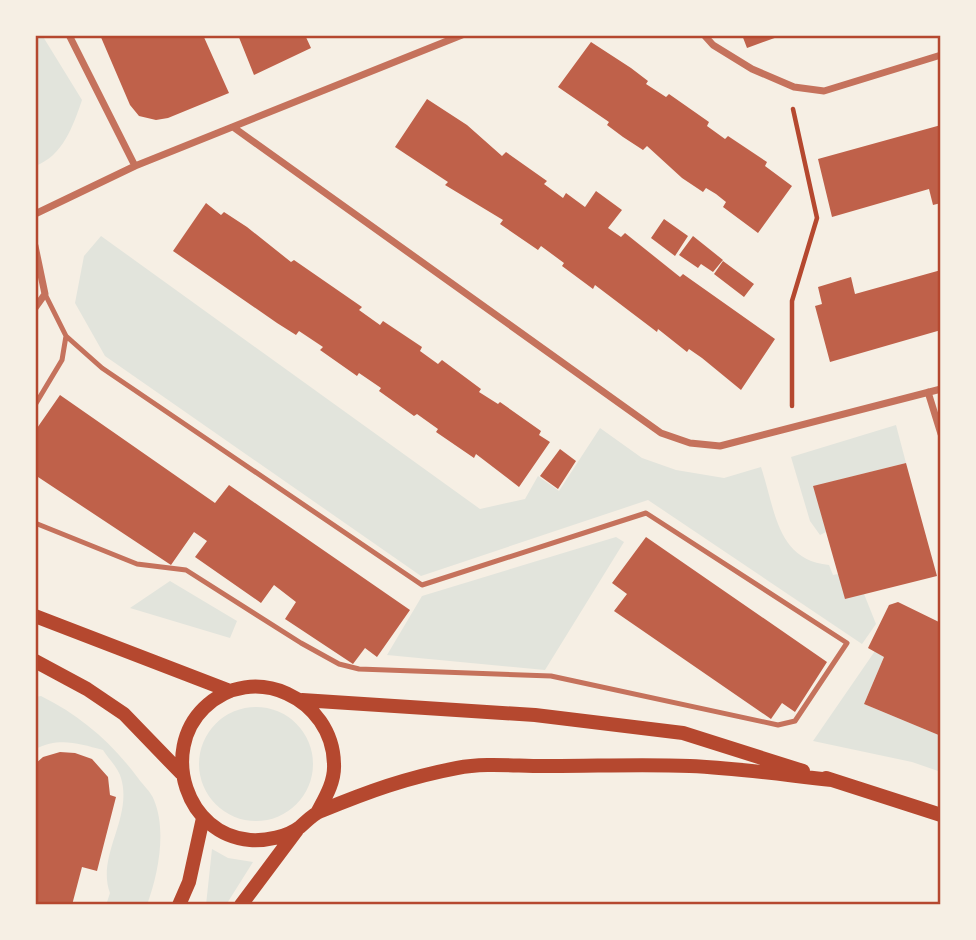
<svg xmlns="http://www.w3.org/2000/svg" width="976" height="940" font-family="Arial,sans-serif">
<rect width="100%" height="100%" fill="#f6efe4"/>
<path fill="#e2e4dc" d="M35,35H42L82,100C73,126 63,156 35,166Z
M101,236L480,509L525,499L538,476L559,491L600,428L642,458L676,470L724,478L761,467C775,508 776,560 829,565L833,575L838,574L864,594L876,624L862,644L648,500L421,576L105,356L75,303L84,256Z
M896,425L906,463L814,486L826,532L820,535L810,521L791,457Z
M616,537L624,542L545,670L387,655L422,596Z
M170,581L237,621L230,638L130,608Z
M875,651L884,657L864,704L941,736V772L912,762L813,741Z
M41,696C81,716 111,742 138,778C143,785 151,792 154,800C167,831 158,875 147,905H106L110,893C96,856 133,818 121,778C119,769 108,758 103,750C78,743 59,737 35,749V697Z
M199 764a57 57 0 1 1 114 0a57 57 0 1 1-114 0Z
M212,849L228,858L253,862L226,905H206Z"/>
<path fill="#bf614a" d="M100,35H203L229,93L168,118L156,120L139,116L130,105Z
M238,35H305L311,48L254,75Z
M742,35H783L747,48Z
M591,42L631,68L648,81L646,84L666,97L669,94L709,122L707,126L725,139L728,136L767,162L765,166L792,186L758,233L723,207L726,202L716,194L706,188L703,192L682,178L647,146L643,150L623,137L607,125L609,122L558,87Z
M427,99L467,125L502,156L506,152L547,181L544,184L563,198L566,193L585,207L596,191L622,210L608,228L621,237L625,233L680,277L683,274L775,339L741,390L702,358L689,349L687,352L658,329L657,332L595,285L593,289L562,266L564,263L541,246L538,250L500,224L503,220L445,185L448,182L395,147Z
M941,125V203L933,205L929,189L832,217L818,159Z
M206,203L221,215L224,212L247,227L291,262L294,260L362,307L359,310L380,325L383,321L422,347L420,351L438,364L442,360L481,389L479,392L498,404L500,402L541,431L539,435L550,442L519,487L476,454L474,458L436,432L438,429L417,414L414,416L379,391L381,388L359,373L357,376L320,350L323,347L299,331L296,335L277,323L173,251Z
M664,219L688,236L675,256L651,238Z
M693,236L723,260L713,272L701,264L698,268L679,255Z
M723,261L754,284L744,297L714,274Z
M941,270V330L830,362L815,306L822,304L818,287L851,277L855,294Z
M60,395L215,503L229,485L410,610L377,657L365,648L353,664L285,619L296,602L274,585L261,603L195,557L207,541L194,532L171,565L35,475V431Z
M560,449L576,461L558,489L540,476Z
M906,463L937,576L845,599L813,486Z
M646,537L827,662L795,712L782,703L771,719L614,611L627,594L612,583Z
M898,602L941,623V736L864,704L884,657L868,648L889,605Z
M60,752L75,753L92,759L108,777L110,795L116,797L97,871L82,867L72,905H35V764L43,757Z"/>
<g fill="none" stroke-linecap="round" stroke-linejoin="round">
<path stroke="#b5482f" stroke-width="4.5" d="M792,406V301L817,218L793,109"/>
<path stroke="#c5725c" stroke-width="5" d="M35,405L62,360L66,336
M35,523L137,564L186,570L301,643L339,664L359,669L551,676L778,725L795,721L847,643L646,513L422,585L102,368L66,336L45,294"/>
<path stroke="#c5725c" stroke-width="7" d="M69,35L135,166
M704,35L713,45L752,69L794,87L824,91L941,55
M233,127L661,433L690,443L720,446L941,389
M35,214L135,166L462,35
M35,246L45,294L35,308
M928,392L941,434"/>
<path stroke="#b5482f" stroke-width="14" d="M35,616L230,691
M35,661L87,689L124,714L181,773
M302,700L535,715L683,733L803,771
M826,778L941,815
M317,813C325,798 335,782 334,764C333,699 253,660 204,708C160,751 186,835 250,840C266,841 287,837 300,827C307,821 313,814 321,811C367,792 408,777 457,768C487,762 522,767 552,766C598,766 644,764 690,766C738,768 785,775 832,780
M179,905L189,882L203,818
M241,905L297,830"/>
</g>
<rect width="976" height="940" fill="none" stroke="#f6efe4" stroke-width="74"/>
<rect x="37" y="37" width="902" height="866" fill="none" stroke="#b5482f" stroke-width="2.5"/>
</svg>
